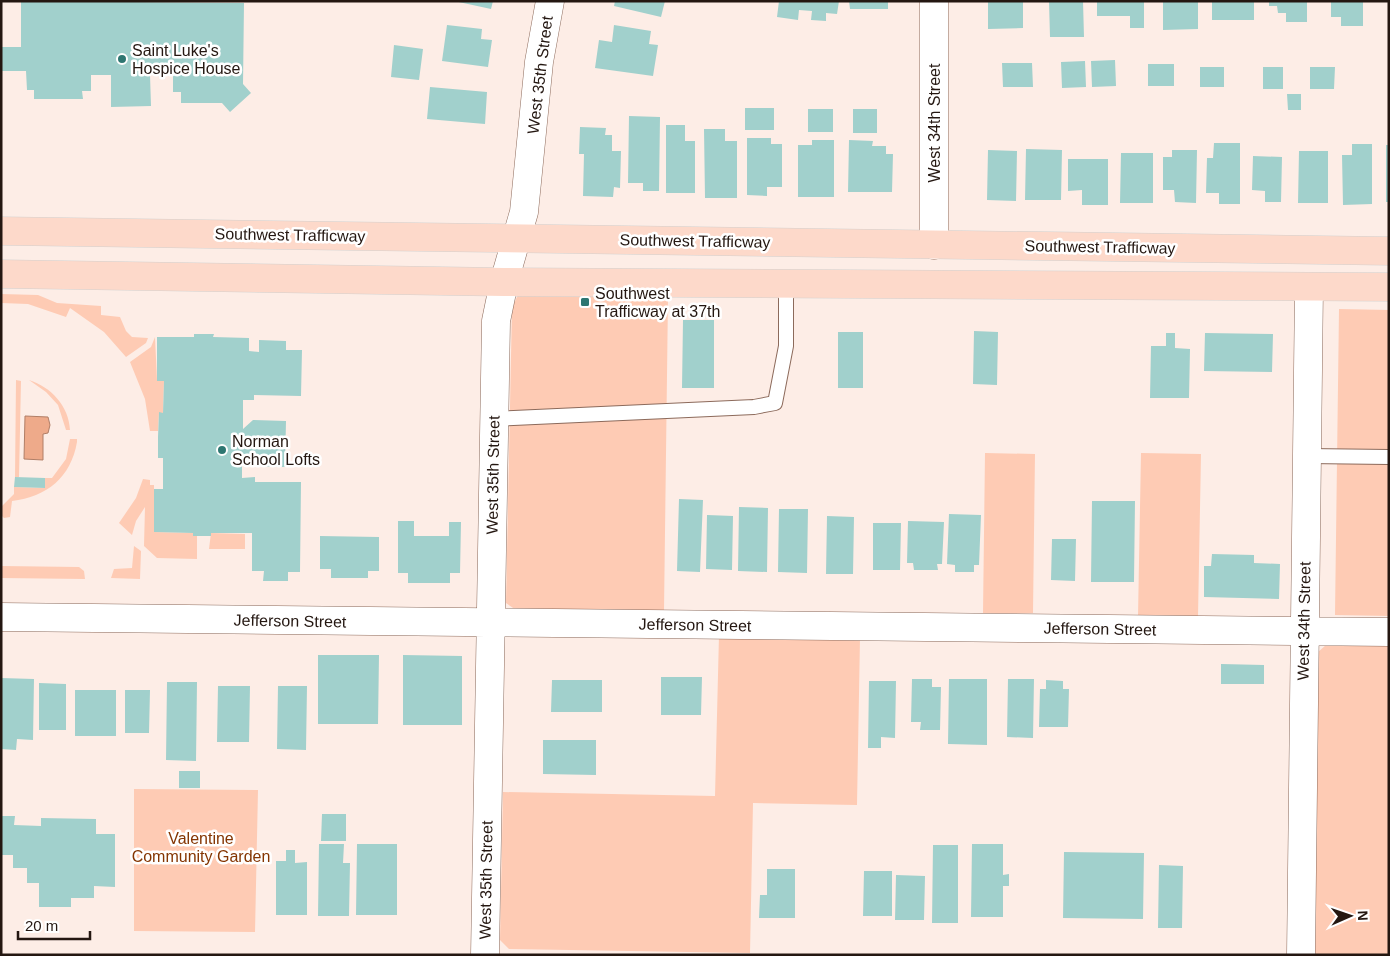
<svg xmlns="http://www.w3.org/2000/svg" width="1390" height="956" font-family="Helvetica,sans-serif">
<rect width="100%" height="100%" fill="#fdede6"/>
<path fill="#fecbb4" d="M1,294L38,295L57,303L101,306V315L120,317L126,331L132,337L148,338L146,343L126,357L104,332L70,308L66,317L28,304L1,303Z
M518,295L668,297L664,611L516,610L506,603L512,307Z
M1339,309L1389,310V616L1335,615Z
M155,337L157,380L164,381L163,413H159L158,431H150L145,399L130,362L151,347Z
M16,380L21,381L19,477H15Z
M29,380C51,387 69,406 70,430H66L58,405L46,392Z
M70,439H77V442C71,477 47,497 12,501L10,517L4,518L1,515V507L14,494V487L45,488V478H52L66,459Z
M985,453L1035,454L1033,613H983Z
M1141,453L1201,454L1198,617H1138Z
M143,479L150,480V485H154V532L193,533L197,536V559L157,558L144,546L145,507L136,521L132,535L119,523L136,498Z
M211,533L245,534V549H209Z
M134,546L141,551L140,579L111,578L114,569L132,568Z
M1,566L79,567L84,571L85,579L1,578Z
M719,635L860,638L857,805L753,803L750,953L509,949L500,940L503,792L715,796Z
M1326,645L1389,646V955H1317L1312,948L1317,653Z
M134,789L258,790L255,932L134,931Z"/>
<path fill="#eeaa8a" stroke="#b17e66" d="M25,416L48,417L50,425L48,433L43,434V460L24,459Z"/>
<path fill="#a1d0cc" d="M21,1L244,3L243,84L251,93L230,112L222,103H181V92H173V74L150,75L151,106L111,107V75H91V91H82L83,99H34V90H27L26,71H1V47H21Z
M454,1H493L491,9Z
M615,1H665L661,17L614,6Z
M779,1H839L837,14L826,13V21L811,20L812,11L799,10L798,20L777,17Z
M849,1H888V9H850Z
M988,1H1023V28L988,29Z
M1049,1H1083L1084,37H1050Z
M1097,1H1144V28H1130V16H1097Z
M1163,1H1198V29L1163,30Z
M1212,1H1254V20H1212Z
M1269,1H1307V22H1286V13H1278L1277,6H1269Z
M1331,1H1363V26H1341V17H1331Z
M447,25L482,29L481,39L492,40L488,67L442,61Z
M614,25L651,31L649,44L658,45L653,76L595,68L599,40L612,42Z
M394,45L423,49L419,80L391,77Z
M1115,60L1116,86L1092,87L1091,61Z
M1085,61L1086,87L1062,88L1061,62Z
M1002,63H1032L1033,87H1003Z
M1148,64H1174V86H1148Z
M1200,67H1224V87H1200Z
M1263,67H1283V89H1263Z
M1310,67H1335L1334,89H1310Z
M430,87L487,92L485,124L427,119Z
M1287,94H1301V110H1288Z
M745,108H774V130H745Z
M808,109H833V132H808Z
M853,109H877V133H853Z
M629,116L660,117L659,191H643V183H628Z
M666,125H685V141H695V193H666Z
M580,127L606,128L605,135H612V151H621L620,188L614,187L613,197L583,196L584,154H579Z
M704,129H725V141H737V198H705Z
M747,138H771V144H782V187H767V196L747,195Z
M812,140H834V197H798V145H812Z
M849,140L873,141L872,146H886V154H893L892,192H848Z
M1214,143H1240V204H1219V193H1206L1207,158H1213Z
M1352,144H1372V204L1343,205L1342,155H1352Z
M1386,145H1389V202H1386Z
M1026,149L1062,150L1061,200H1025Z
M988,150L1017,151L1016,201L987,200Z
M1172,150H1197L1196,203L1175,202L1174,190H1163V157H1172Z
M1299,151H1328V203H1298Z
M1121,153H1153V203H1120Z
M1253,156L1282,157L1281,202H1265V191L1252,190Z
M1068,159H1108V205H1082V190L1068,191Z
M683,320H714V388H682Z
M974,331L998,332L997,385L973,384Z
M838,332H863V388H838Z
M1166,333H1175V348L1190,349L1189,398H1150L1151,346H1166Z
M1205,333L1273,334L1272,372L1204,371Z
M194,334H214L213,337L249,338V351L259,352V340L286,341V350H302L301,396L254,395V400H243V429L253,420L286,421L285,467L251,466L242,460V478L255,477V482H301L300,572H288V581H263L264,571H252V533H211V536H193V533L154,532V489H163V458H158V437L159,412L163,413L164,381H157V337H194Z
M15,477L45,478V488L14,487Z
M679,499L703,500L700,572L677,571Z
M1092,501H1135L1134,582H1091Z
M739,507L768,508L767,572L738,571Z
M779,509H808L807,573L778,572Z
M949,514L981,515L979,565H974V572H955V565L947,564Z
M707,515L733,516L732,570L706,569Z
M827,516L854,517L853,574H826Z
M398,521H414V536H449V522H461L460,573H450V583H408V573H398Z
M908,521L944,522L942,564H937L938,570H914L913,563H907Z
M873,523H901L900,570H873Z
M320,536L379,537V571H368V578H331V569H320Z
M1052,539H1076L1075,581L1051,580Z
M1212,554L1254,555V563L1280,564L1279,599L1204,597V566H1211Z
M318,655H379L378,724H318Z
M403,655L462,656V725H403Z
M1221,664L1264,665V684H1221Z
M661,677H702L701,715H661Z
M1,678L34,679L33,740L17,739L16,750L1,749Z
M912,679H932V687H941L940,730H920L921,722H911Z
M949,679H987V745L948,744Z
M1008,679H1034L1033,738L1007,737Z
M552,680H602V712H551Z
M1046,680L1063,681V689H1069L1068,727H1039L1040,689H1046Z
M869,681H896L895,738L881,737V748H868Z
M167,682H197L196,761L166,760Z
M39,683L66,684V730H39Z
M218,686H250L249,742H217Z
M278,686H307L306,750L277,749Z
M75,690H116V736H75Z
M125,690H150L149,733H125Z
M543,740H596V775L543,774Z
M179,771H200V788H179Z
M322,814H346V841H321Z
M1,816H15L14,825L41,826V818L96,819V834H115V887L94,886V898H71V907H39V883H27V868H13V855H1Z
M319,844H344L343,863H350L349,916H318Z
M357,844H397V915H356Z
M972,844H1003V875L1009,874V886H1003V917H971Z
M933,845H958V923H932Z
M286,850H295V863L307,862V915H276V861H286Z
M1064,852L1144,853L1143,919L1063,918Z
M1159,865L1183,866L1182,928H1158Z
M767,869H795V918H759L760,895H767Z
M864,871H892V916H863Z
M896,875L925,876L924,920H895Z"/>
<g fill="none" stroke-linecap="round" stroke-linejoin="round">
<defs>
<path id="service" d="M494,419L754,407L775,403L786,346V284
M1307,456L1389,457"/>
<path id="minor" d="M934,245V1
M1,617L1389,632
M485,955L496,321L504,282L524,212L539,62L550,1
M1301,955L1309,287"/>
<path id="primary" d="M1,231L1389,251
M1,274L504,282L1389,287"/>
</defs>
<use href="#service" stroke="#8c6a5b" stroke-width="16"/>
<use href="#minor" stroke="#8c6a5b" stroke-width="29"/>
<use href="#primary" stroke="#d3d1cf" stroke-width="29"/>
<use href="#service" stroke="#fff" stroke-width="14"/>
<use href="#minor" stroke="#fff" stroke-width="28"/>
<use href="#primary" stroke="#fdd9ca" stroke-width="28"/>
</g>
<g fill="#2e7671" stroke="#fff" stroke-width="2">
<circle cx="122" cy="59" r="5"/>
<rect x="580" y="297" width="10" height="10" rx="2.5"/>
<circle cx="222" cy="450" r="5"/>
</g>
<g text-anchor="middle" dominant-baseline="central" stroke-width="5" stroke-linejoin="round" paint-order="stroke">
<g font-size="16" fill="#241711" stroke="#fff" text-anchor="start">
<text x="132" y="50">Saint Luke's<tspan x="132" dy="18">Hospice House</tspan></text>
<text x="595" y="293">Southwest<tspan x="595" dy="18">Trafficway at 37th</tspan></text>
<text x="232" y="441">Norman<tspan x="232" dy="18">School Lofts</tspan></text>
</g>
<g font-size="16" fill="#241711" stroke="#fff">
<text transform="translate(540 75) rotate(-83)">West 35th Street</text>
<text transform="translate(934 123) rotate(-90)">West 34th Street</text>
<text transform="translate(290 235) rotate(1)">Southwest Trafficway</text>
<text transform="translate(695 241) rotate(1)">Southwest Trafficway</text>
<text transform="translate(1100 247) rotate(1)">Southwest Trafficway</text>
<text transform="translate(493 475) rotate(-89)">West 35th Street</text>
<text transform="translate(290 621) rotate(1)">Jefferson Street</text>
<text transform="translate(1304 621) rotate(-89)">West 34th Street</text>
<text transform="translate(695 625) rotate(1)">Jefferson Street</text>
<text transform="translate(1100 629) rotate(1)">Jefferson Street</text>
<text transform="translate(486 880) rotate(-89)">West 35th Street</text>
</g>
<g font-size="16" fill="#843502" stroke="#fff">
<text x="201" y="838">Valentine<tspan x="201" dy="18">Community Garden</tspan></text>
</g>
</g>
<rect width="1390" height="956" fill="none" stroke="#241711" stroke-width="5"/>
<g transform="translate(1350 916) rotate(88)" stroke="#ffffff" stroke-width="4" paint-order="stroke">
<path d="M0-4L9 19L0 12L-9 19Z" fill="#241711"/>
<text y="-8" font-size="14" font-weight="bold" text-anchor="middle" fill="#241711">N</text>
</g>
<path d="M18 931v8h72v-8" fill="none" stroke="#241711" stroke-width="2.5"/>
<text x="25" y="931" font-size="15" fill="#241711" stroke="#ffffff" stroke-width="4" paint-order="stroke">20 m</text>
</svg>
